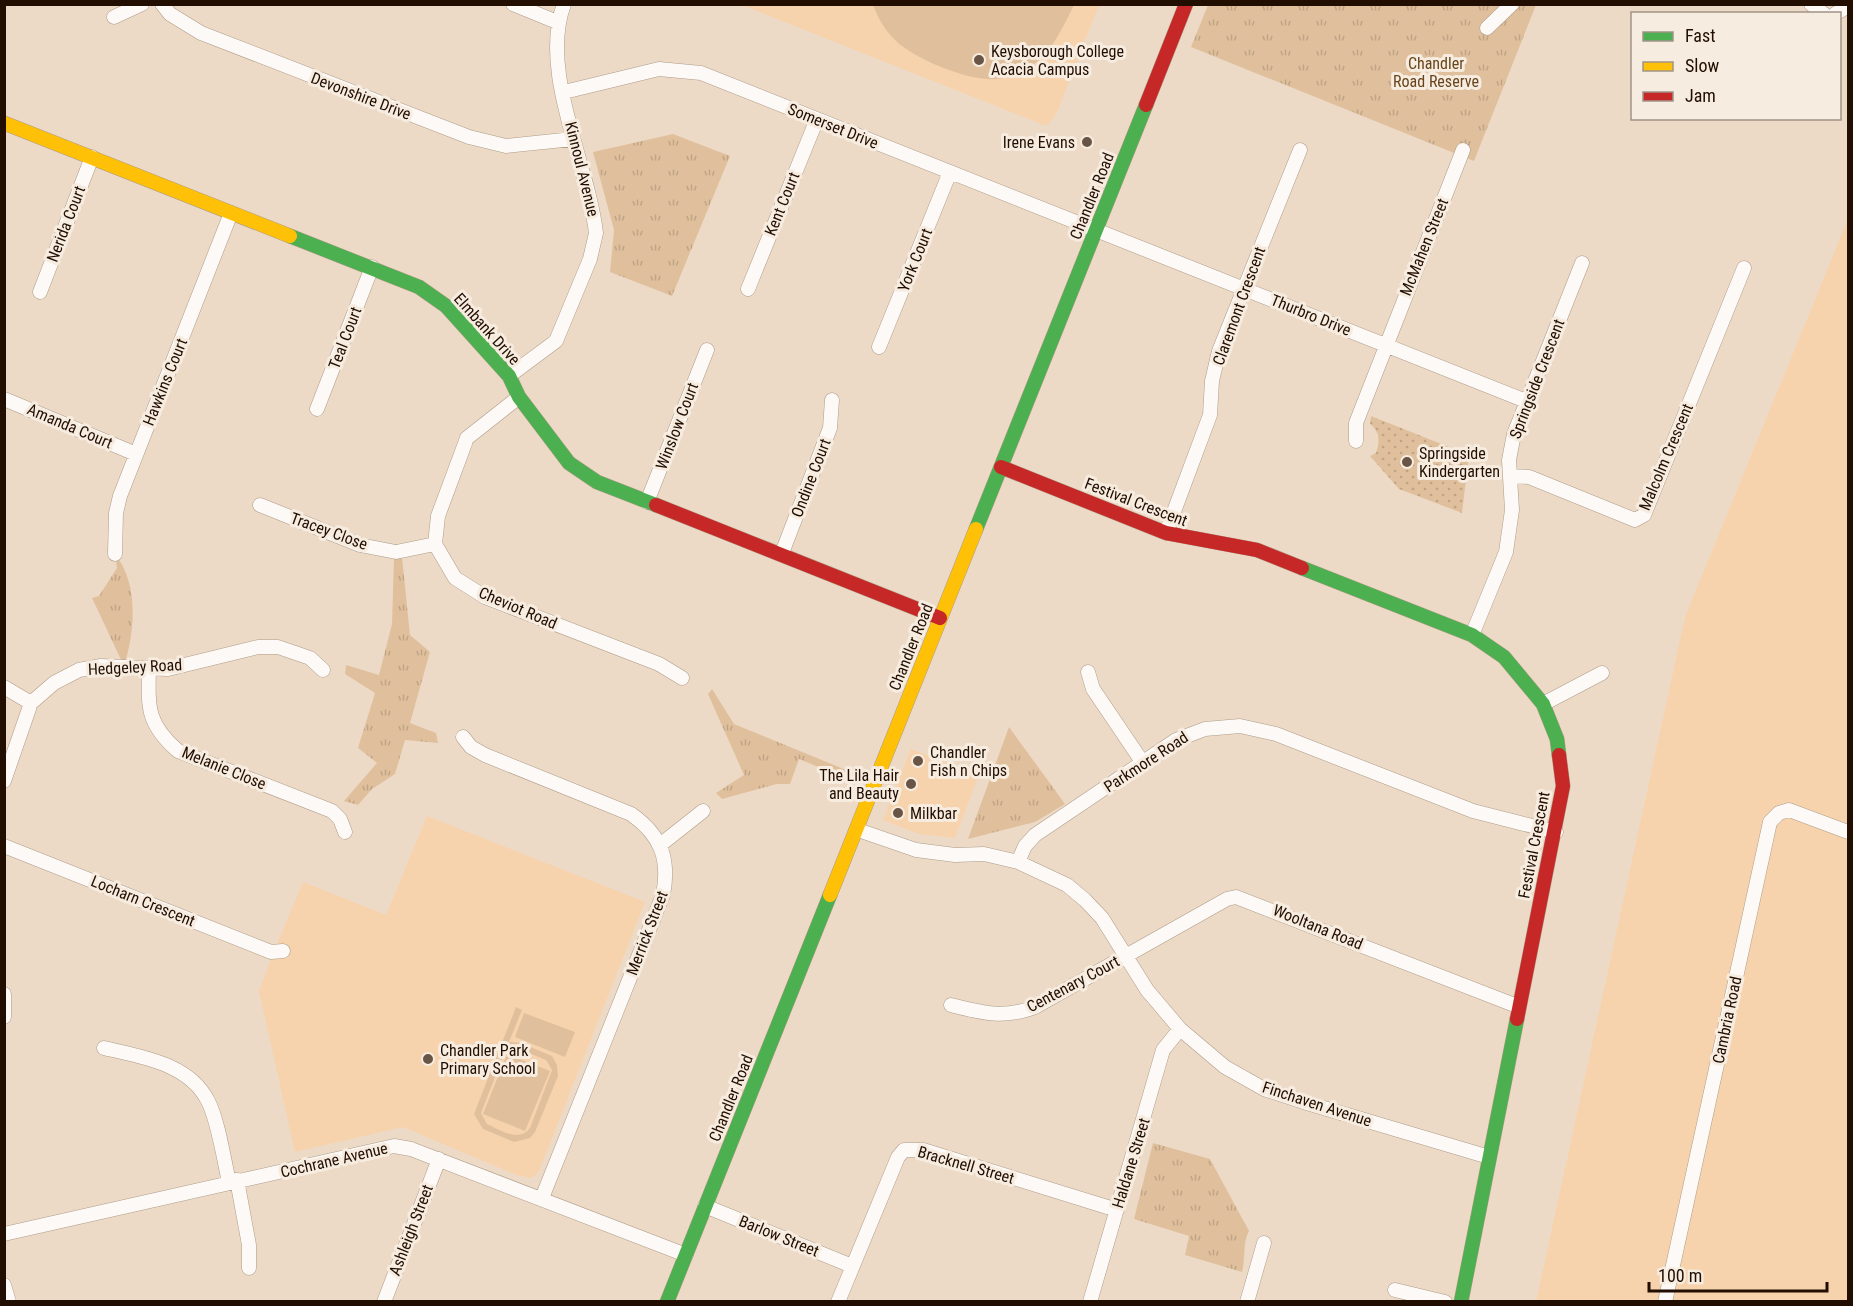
<svg xmlns="http://www.w3.org/2000/svg" width="1853" height="1306" font-family="'Roboto Condensed',sans-serif">
<defs>
<pattern id="grass-dots" width="8" height="8" patternUnits="userSpaceOnUse" patternTransform="scale(1.5)"><rect width="8" height="8" fill="#e0c09c"/><path d="M2 2h.1M6 6h.1" fill="none" stroke="#c0a485" stroke-width="1.8" stroke-linecap="round"/></pattern>
<pattern id="park-tufts" width="24" height="20" patternUnits="userSpaceOnUse" patternTransform="scale(1.5)"><rect width="24" height="20" fill="#e0c09c"/><path d="M3 7l-1-3M5 7V3M7 7l1-3M15 17l-1-3M17 17v-4M19 17l1-3" fill="none" stroke="#c0a485"/></pattern>
</defs>
<rect width="100%" height="100%" fill="#eddac6"/>
<path fill="#f6d3ad" d="M742,5H1099L1056,115L1046,126Z
M1848,219V1301L1536,1302L1685,617Z
M911,749L979,775L955,838L919,834L883,820Z
M427,816L645,902L539,1171L532,1178L519,1176L403,1127L295,1152L259,991L273,954L303,882L386,915Z"/>
<path fill="url(#grass-dots)" d="M1371,416L1469,455L1462,513L1399,489L1370,456L1376,453C1380,441 1380,432 1370,424Z"/>
<path fill="url(#park-tufts)" d="M1208,5H1536L1474,161L1191,47Z
M673,134L730,156L672,296L610,272L614,230L593,152Z
M115,554C139,584 135,631 124,666L92,598L99,596L117,568Z
M402,557L410,635L430,652L410,723L436,733L438,743L405,740L395,774L372,789L358,805L344,801L377,763L358,748L375,693L345,674L346,665L379,675L392,624L394,558Z
M712,689L734,724L856,774L852,781L799,759L790,784H777L722,799L716,793L744,775L708,694Z
M1009,727L1065,804L1035,822L968,839Z
M1153,1143L1210,1159L1249,1231C1242,1244 1246,1258 1242,1272L1185,1255L1189,1236L1134,1219Z"/>
<path fill="#e0c09c" fill-rule="evenodd" d="M873,5H1074C1063,27 1051,55 1028,68C1021,72 1006,78 997,79C970,82 914,59 895,40C884,29 878,18 873,5Z
M516,1007L522,1010L509,1042L521,1043L552,1056L557,1065L558,1076L535,1132L530,1138L514,1142L483,1129L474,1114ZM516,1048L546,1060L552,1070L530,1128C519,1143 500,1130 487,1124L481,1113L504,1054Z
M524,1013L575,1032L565,1057L515,1037Z
M507,1054L550,1071L525,1131L483,1114Z"/>
<g fill="none" stroke-linecap="round" stroke-linejoin="round">
<defs>
<path id="street" d="M162,4L170,14L201,33L469,137L506,146L573,139
M513,4L557,22
M1811,4L1824,14
M1835,14L1845,8
M114,17L142,4
M1487,28L1512,4
M564,92L659,69L701,73L1526,401
M748,289L817,119
M40,292L92,157
M879,347L950,172
M509,376L556,341L590,259L596,233C588,163 539,72 564,4
M519,397L467,438L438,516L435,544L455,578L485,597L659,664L682,678
M4,399L136,454
M317,409L372,267
M1356,441V423L1463,150
M1510,476L1529,477L1635,520L1644,515L1744,268
M647,502L707,350
M260,505L360,545L396,552L435,544
M1166,533L1210,415L1212,381L1219,351L1300,150
M782,553L830,428L832,400
M115,554L116,513L120,496L231,213
M1472,635L1506,552L1512,510L1509,460L1514,434L1582,263
M149,669C148,708 147,724 178,751L332,811L340,819L345,832
M1088,672L1093,689L1143,763
M4,687L31,703
M1543,704L1602,673
M463,737L471,747L485,755L631,814C661,835 670,859 663,895L542,1198
M4,781L31,703L54,683L79,670L101,666L168,669L258,647H278L310,658L323,670
M858,830L916,850L955,855L984,854L1018,862L1025,846L1035,835L1176,740L1205,729L1240,726L1276,734L1473,811L1556,832
M660,845L703,811
M4,846L271,952L283,951
M1018,862L1067,885L1085,900L1102,918L1147,990L1180,1029L1225,1067L1264,1089L1307,1103L1489,1157
M4,994V1017
M951,1005C982,1013 1004,1019 1035,1007L1227,899L1236,897L1517,1006
M104,1048C141,1057 189,1063 208,1101C218,1120 224,1160 229,1182
M237,1180L249,1245V1268
M705,1206L852,1266
M4,1234L394,1146L411,1149L686,1255
M4,1285L9,1302
M1395,1290L1445,1302
M384,1302L439,1159
M838,1302L898,1157L904,1150H923L1117,1210
M1090,1302L1163,1050L1180,1029
M1247,1302L1264,1243
M1665,1302L1770,822L1779,813L1789,810L1848,832"/>
<path id="fast" d="M290,236L419,287L446,306L509,376L519,397L569,463L597,482L656,505
M976,529L1146,105
M1302,568L1472,635L1504,657L1543,704L1557,739L1559,755
M667,1302L830,895
M1461,1302L1517,1019"/>
<path id="slow" d="M4,123L290,236
M830,895L976,529"/>
<path id="jam" d="M1146,105L1186,4
M1001,467L1166,533L1257,550L1302,568
M656,505L940,618
M1517,1019L1563,786L1559,755"/>
</defs>
<use href="#street" stroke="#ae9c88" stroke-width="15"/>
<use href="#fast" stroke="#ae9c88" stroke-width="15"/>
<use href="#slow" stroke="#ae9c88" stroke-width="15"/>
<use href="#jam" stroke="#ae9c88" stroke-width="15"/>
<use href="#street" stroke="#fcf9f6" stroke-width="14"/>
<use href="#fast" stroke="#4caf50" stroke-width="14"/>
<use href="#slow" stroke="#ffc107" stroke-width="14"/>
<use href="#jam" stroke="#c62828" stroke-width="14"/>
</g>
<g fill="#685545" stroke="#f7ece0" stroke-width="2">
<circle cx="979" cy="60" r="6"/>
<circle cx="1087" cy="142" r="6"/>
<circle cx="1407" cy="462" r="6"/>
<circle cx="918" cy="761" r="6"/>
<circle cx="911" cy="784" r="6"/>
<circle cx="898" cy="813" r="6"/>
<circle cx="428" cy="1059" r="6"/>
</g>
<g text-anchor="middle" dominant-baseline="central" stroke-width="6" stroke-linejoin="round" paint-order="stroke">
<g font-size="16" fill="#210e00" stroke="#f7ece0" text-anchor="start">
<text x="991" y="51">Keysborough College<tspan x="991" dy="18">Acacia Campus</tspan></text>
<text x="1075" y="142" text-anchor="end">Irene Evans</text>
<text x="1419" y="453">Springside<tspan x="1419" dy="18">Kindergarten</tspan></text>
<text x="930" y="752">Chandler<tspan x="930" dy="18">Fish n Chips</tspan></text>
<text x="899" y="775" text-anchor="end">The Lila Hair<tspan x="899" dy="18">and Beauty</tspan></text>
<text x="910" y="813">Milkbar</text>
<text x="440" y="1050">Chandler Park<tspan x="440" dy="18">Primary School</tspan></text>
</g>
<g font-size="16" fill="#67441b" stroke="#f7ece0">
<text x="1436" y="63">Chandler<tspan x="1436" dy="18">Road Reserve</tspan></text>
</g>
<g font-size="16" fill="#210e00" stroke="#f7ece0">
<text transform="translate(361 96) rotate(21)">Devonshire Drive</text>
<text transform="translate(833 126) rotate(22)">Somerset Drive</text>
<text transform="translate(582 169) rotate(76)">Kinnoul Avenue</text>
<text transform="translate(1092 196) rotate(-68)">Chandler Road</text>
<text transform="translate(782 204) rotate(-68)">Kent Court</text>
<text transform="translate(66 224) rotate(-69)">Nerida Court</text>
<text transform="translate(1424 247) rotate(-68)">McMahen Street</text>
<text transform="translate(915 260) rotate(-68)">York Court</text>
<text transform="translate(1239 306) rotate(-70)">Claremont Crescent</text>
<text transform="translate(1311 315) rotate(22)">Thurbro Drive</text>
<text transform="translate(487 329) rotate(48)">Elmbank Drive</text>
<text transform="translate(345 338) rotate(-69)">Teal Court</text>
<text transform="translate(1537 379) rotate(-69)">Springside Crescent</text>
<text transform="translate(165 382) rotate(-68)">Hawkins Court</text>
<text transform="translate(70 426) rotate(23)">Amanda Court</text>
<text transform="translate(677 426) rotate(-69)">Winslow Court</text>
<text transform="translate(1666 457) rotate(-67)">Malcolm Crescent</text>
<text transform="translate(811 478) rotate(-69)">Ondine Court</text>
<text transform="translate(1136 502) rotate(21)">Festival Crescent</text>
<text transform="translate(329 531) rotate(20)">Tracey Close</text>
<text transform="translate(518 608) rotate(23)">Cheviot Road</text>
<text transform="translate(911 647) rotate(-68)">Chandler Road</text>
<text transform="translate(135 667) rotate(-3)">Hedgeley Road</text>
<text transform="translate(1146 762) rotate(-33)">Parkmore Road</text>
<text transform="translate(224 768) rotate(22)">Melanie Close</text>
<text transform="translate(1534 845) rotate(-79)">Festival Crescent</text>
<text transform="translate(143 901) rotate(22)">Locharn Crescent</text>
<text transform="translate(1318 927) rotate(22)">Wooltana Road</text>
<text transform="translate(647 933) rotate(-69)">Merrick Street</text>
<text transform="translate(1073 984) rotate(-28)">Centenary Court</text>
<text transform="translate(1727 1020) rotate(-78)">Cambria Road</text>
<text transform="translate(731 1098) rotate(-68)">Chandler Road</text>
<text transform="translate(1317 1104) rotate(18)">Finchaven Avenue</text>
<text transform="translate(334 1160) rotate(-13)">Cochrane Avenue</text>
<text transform="translate(1131 1163) rotate(-73)">Haldane Street</text>
<text transform="translate(966 1165) rotate(16)">Bracknell Street</text>
<text transform="translate(411 1230) rotate(-69)">Ashleigh Street</text>
<text transform="translate(779 1236) rotate(22)">Barlow Street</text>
</g>
</g>
<rect width="1853" height="1306" fill="none" stroke="#210e00" stroke-width="12"/>
<rect x="1631" y="12" width="210" height="108" fill="#f7ece0" stroke="#a19386" stroke-width="1.5"/>
<rect x="1643" y="32" width="30" height="9" fill="#4caf50" stroke="#a19386" stroke-width="1.5"/>
<text x="1685" y="42" font-size="18" fill="#210e00">Fast</text>
<rect x="1643" y="62" width="30" height="9" fill="#ffc107" stroke="#a19386" stroke-width="1.5"/>
<text x="1685" y="72" font-size="18" fill="#210e00">Slow</text>
<rect x="1643" y="92" width="30" height="9" fill="#c62828" stroke="#a19386" stroke-width="1.5"/>
<text x="1685" y="102" font-size="18" fill="#210e00">Jam</text>
<path d="M1649 1282v9h178v-9" fill="none" stroke="#210e00" stroke-width="3"/>
<text x="1658" y="1282" font-size="18" fill="#210e00" stroke="#f7ece0" stroke-width="4.5" paint-order="stroke">100 m</text>
</svg>
